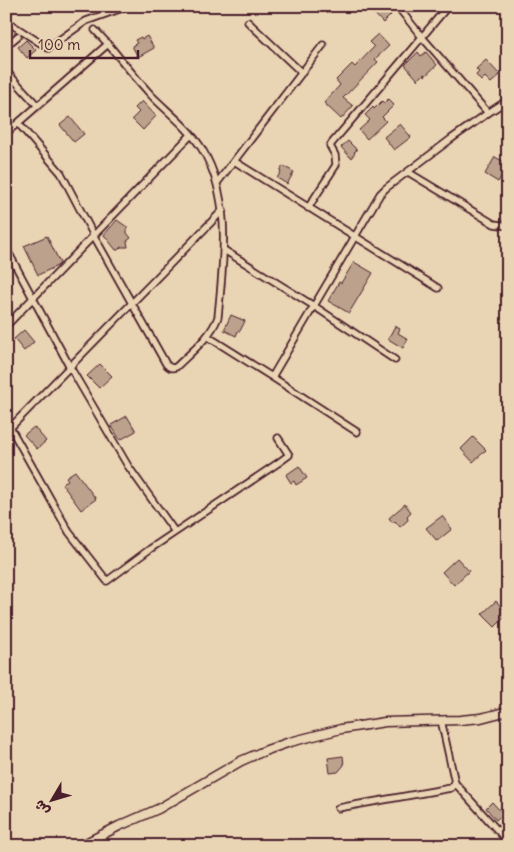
<svg xmlns="http://www.w3.org/2000/svg" width="514" height="852" font-family="Delius,'Playpen Sans Arabic',sans-serif">
<rect width="100%" height="100%" fill="#e9d4b3"/>
<filter id="ink" filterUnits="userSpaceOnUse"><feTurbulence type="fractalNoise" baseFrequency=".02" numOctaves="2"/><feDisplacementMap in="SourceGraphic" scale="10" xChannelSelector="R" yChannelSelector="G"/><feConvolveMatrix kernelMatrix="1 2 1 2 8 2 1 2 1" color-interpolation-filters="sRGB"/></filter>
<g filter="url(#ink)">
<path fill="#bca28d" stroke="#4a1f2b" d="M377,6H383L391,15L383,23L372,11Z
M378,34L389,46L375,59L378,62L343,98L353,106L341,119L324,103L340,85L336,80L352,64L355,67L374,47L369,42Z
M147,36L154,48L138,57L132,46L137,43L135,40L141,37L142,39Z
M26,40L36,50L27,58L18,47Z
M418,52L421,56L426,52L437,65L425,76L424,74L418,80L405,65Z
M486,60L500,75L491,83L485,77L481,81L476,75L479,72L476,69Z
M388,99L394,105L382,117L386,121L367,139L359,130L370,120L365,115L373,107L374,109L382,101L384,103Z
M142,101L156,116L143,130L132,119L139,112L135,108Z
M70,117L84,134L74,142L60,125Z
M400,124L411,137L394,150L384,137Z
M348,141L357,150L354,152L355,153L351,158L341,147Z
M495,157L508,164L498,182L485,174Z
M283,166L294,172L287,184L277,178L281,172L280,171Z
M117,220L127,227V233L131,238L127,241L128,247H121L118,250H116L104,235Z
M47,236L60,263L57,266L38,275L24,246Z
M354,262L373,273L349,313L328,301L339,282L341,283Z
M231,315L245,321L240,331H238L236,336L224,330Z
M395,326L400,329L398,333L408,339L403,348L388,339Z
M24,330L34,342L24,351L14,339Z
M100,364L112,376L99,388L87,376Z
M127,416L136,431L120,440L111,425Z
M34,427L46,441L37,449L24,435Z
M473,437L486,450L473,462L461,449Z
M299,466L307,478L296,485L294,481L291,483L286,475Z
M75,471L96,499L81,510L62,484L68,480L66,477Z
M405,504L411,512L407,516L408,520L400,527L395,521L393,523L389,518Z
M442,516L452,529L437,541L426,528Z
M457,558L469,571L454,585L442,572Z
M496,601L508,614L495,627L482,614Z
M343,756L344,765L338,772L330,773L328,758Z
M492,802L503,814L496,820L486,808Z"/>
<g fill="none" stroke-linecap="round" stroke-linejoin="round">
<defs>
<path id="street" d="M397,6L422,37L448,6
M6,21L48,48L86,21L128,6
M248,22L302,73
M95,30L108,44
M108,44C123,62 137,80 153,97C169,113 190,129 202,149C233,200 223,262 218,317C211,337 190,353 176,367C171,369 169,367 166,364L94,236L61,173L18,123Z
M323,45L234,161L438,288
M6,46L18,36
M6,71L37,105
M6,133L18,123
M408,172L494,224L508,226
M217,183L234,161
M308,208L336,165L335,155L330,146L332,143L422,37L488,113
M508,215V227
M6,248L70,367L128,466L175,532
M224,250L314,306L395,360
M6,326L191,135
M207,336L272,377L380,194L386,188L451,139L488,113L508,100
M272,377L357,432
M6,420L69,532L107,581L150,549L278,463L289,455L278,438
M6,432L223,210
M455,783L508,842
M338,808L451,788L455,783L441,720"/>
<path id="secondary" d="M80,846L119,826L158,809L241,761L264,751L290,742L341,729L385,722L460,720L481,718L508,711"/>
</defs>
<use href="#street" stroke="#4a1f2b" stroke-width="9"/>
<use href="#secondary" stroke="#4a1f2b" stroke-width="11"/>
<use href="#street" stroke="#e9d4b3" stroke-width="5.5"/>
<use href="#secondary" stroke="#e9d4b3" stroke-width="8"/>
</g>
</g>
<rect width="514" height="852" fill="none" stroke="#e9d4b3" stroke-width="25"/>
<rect x="12" y="12" width="489" height="827" fill="none" stroke="#4a1f2b" stroke-width="2" filter="url(#ink)"/>
<g transform="translate(52 800) rotate(232)" stroke="#e9d4b3" stroke-width="4" paint-order="stroke">
<path d="M0-4L9 19L0 12L-9 19Z" fill="#4a1f2b"/>
<text y="-8" font-size="14" font-weight="bold" text-anchor="middle" fill="#4a1f2b">ش</text>
</g>
<path d="M30 50v8h108v-8" fill="none" stroke="#4a1f2b" stroke-width="2.5"/>
<text x="38" y="50" font-size="15" fill="#4a1f2b" stroke="#e9d4b3" stroke-width="4" paint-order="stroke">100 m</text>
</svg>
